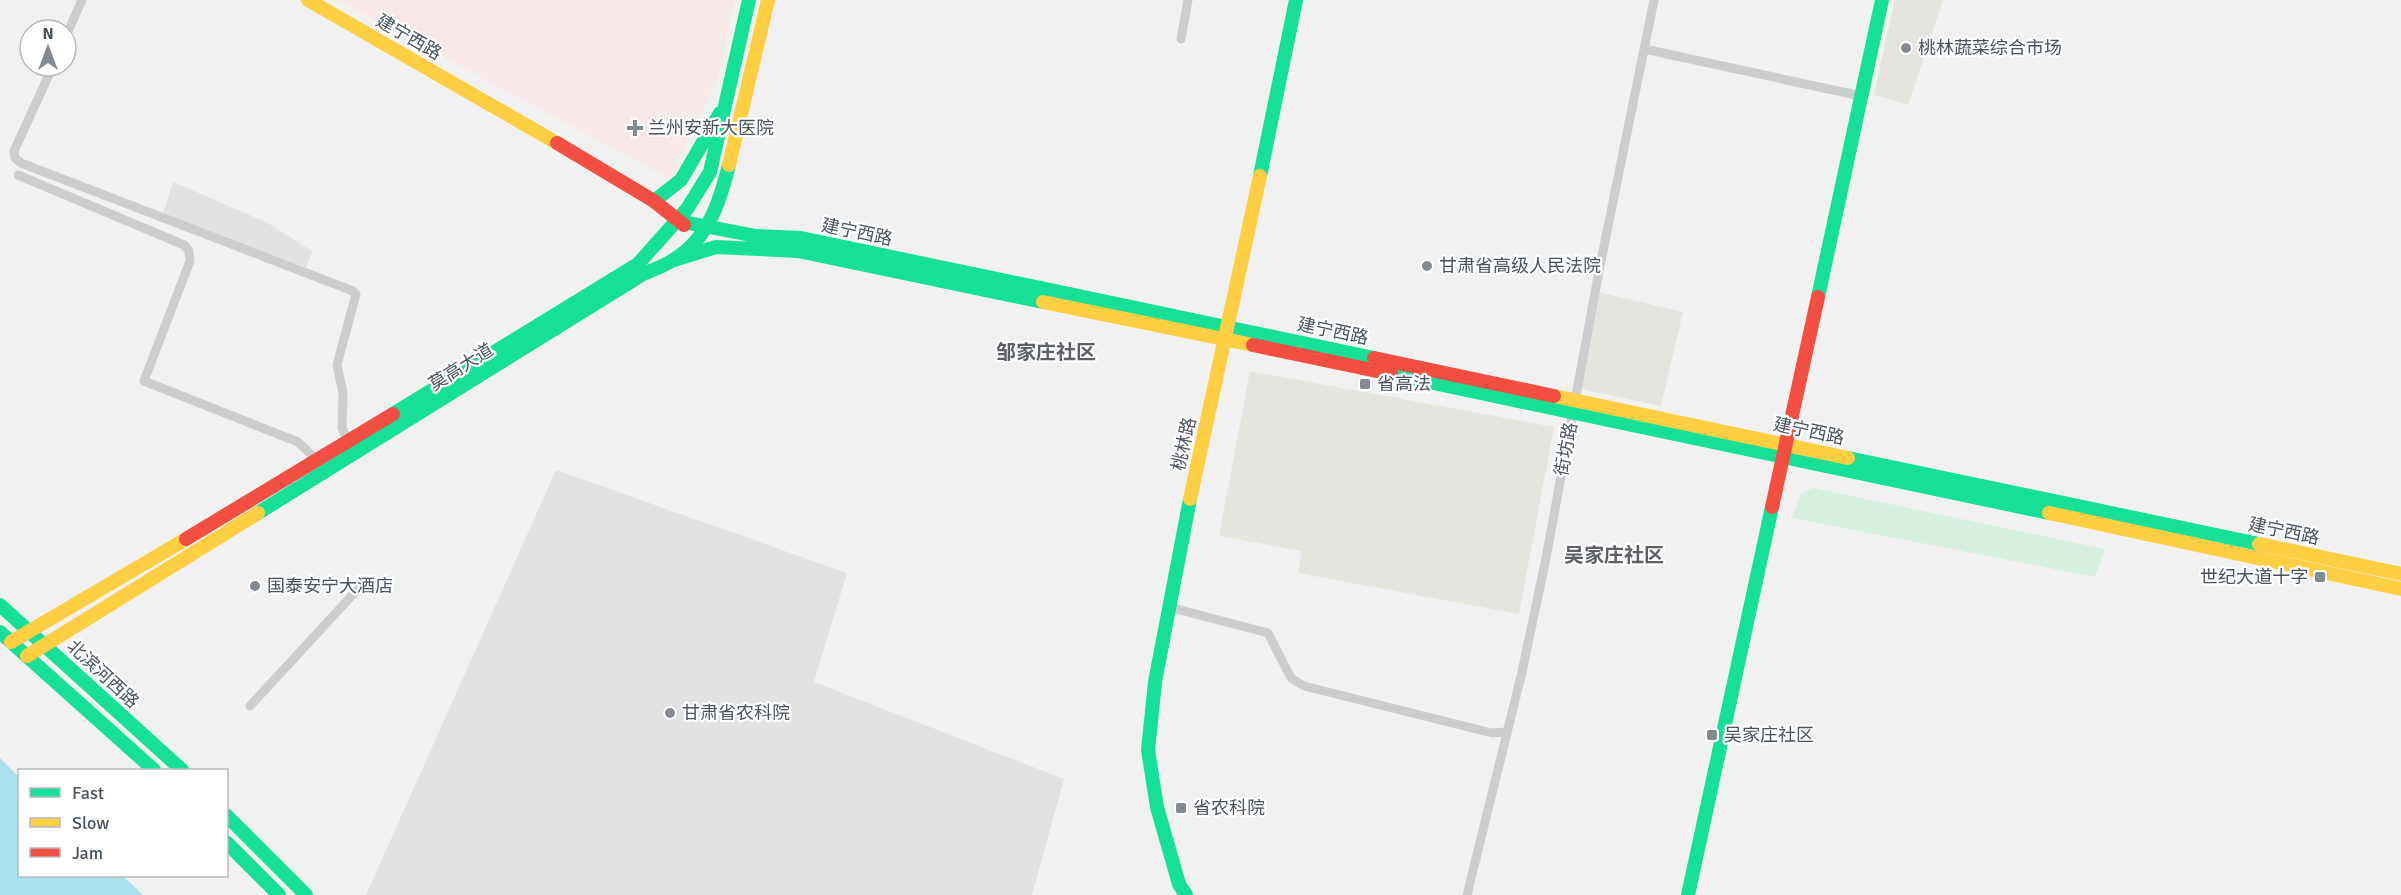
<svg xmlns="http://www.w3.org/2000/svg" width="2401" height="895" font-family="Signika,'Noto Sans SC',sans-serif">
<rect width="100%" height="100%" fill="#f1f1f1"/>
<path fill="#e6e4df" d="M1895,0H1943L1908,105L1874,95Z
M1598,292L1683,312L1661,406L1577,388Z
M1250,371L1554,427L1519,614L1298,573L1302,551L1219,536Z"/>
<path fill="#e3e2e3" d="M173,182L266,222L312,251L306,268L163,214Z
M556,470L847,573L814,682L1064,779L1032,895H366Z"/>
<path fill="#f6e9e8" d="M337,0H735L718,78L670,179Z"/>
<path fill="#d5f0df" d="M1813,488L2105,549L2095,577L1792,518L1801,493Z"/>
<path fill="#aae1ee" d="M0,758L19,777L20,876H123L143,895H0Z"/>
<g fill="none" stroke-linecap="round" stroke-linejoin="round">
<path stroke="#cbcdcf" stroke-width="9" d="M66,36L82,0
M1181,39L1188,0
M1644,49L1861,96
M53,66L14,151L15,158L21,163L353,291L356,294L337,365L343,393L342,428L348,441
M18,175L184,245L189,251L190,261L144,381L298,442L317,460
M1169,607L1268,633L1291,678L1304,686L1492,733L1506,732
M250,706L358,589
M1467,895L1522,672L1546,558L1599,271L1654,0"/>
<path stroke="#16e098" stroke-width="14" d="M1260,176L1296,0
M654,201L681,180L720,113
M678,221L756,236L801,238L1374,358
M674,260L716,247L798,251L1043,302
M1818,297L1882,0
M1391,374L2049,513
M393,414L638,264L687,209L710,172L749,0
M1848,458L2259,544
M258,513L643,274C653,270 664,266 673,260C708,240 720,201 729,165
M0,605L182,770
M0,632L154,770
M226,815L306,895
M226,842L279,895
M1186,895L1179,884L1157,807L1148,750L1155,682L1190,499
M1688,895L1772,507"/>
<path stroke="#ffcf43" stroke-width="14" d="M308,0L557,143
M729,165L768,0
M1043,302L1253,345
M1554,396L1848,458
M1190,499L1260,176
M2049,513L2401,589
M2259,544L2401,574
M11,642L186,539
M27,656L258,513"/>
<path stroke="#f24e42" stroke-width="14" d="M557,143L654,201L684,225
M1253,345L1391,374
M1374,358L1554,396
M1772,507L1818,297
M186,539L393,414"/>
</g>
<g fill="#838a91" stroke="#fff" stroke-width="2">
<circle cx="1906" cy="48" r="6"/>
<path d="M632 119h6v6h6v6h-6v6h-6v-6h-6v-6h6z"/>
<circle cx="1427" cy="266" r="6"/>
<rect x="1359" y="378" width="12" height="12" rx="3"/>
<rect x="2314" y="571" width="12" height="12" rx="3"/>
<circle cx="255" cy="586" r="6"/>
<circle cx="670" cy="713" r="6"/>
<rect x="1706" y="729" width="12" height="12" rx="3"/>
<rect x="1175" y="802" width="12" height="12" rx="3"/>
</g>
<g text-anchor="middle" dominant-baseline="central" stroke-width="4.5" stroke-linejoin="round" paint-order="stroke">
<g font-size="18" fill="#48535e" stroke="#fff">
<text transform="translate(409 37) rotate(30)">建宁西路</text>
<text transform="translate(857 232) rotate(12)">建宁西路</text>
<text transform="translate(1333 331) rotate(12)">建宁西路</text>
<text transform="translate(461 367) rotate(-32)">莫高大道</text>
<text transform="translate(1809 431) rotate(12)">建宁西路</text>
<text transform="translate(1184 444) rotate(-77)">桃林路</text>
<text transform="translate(1566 449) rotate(-79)">街坊路</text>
<text transform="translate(2284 531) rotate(12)">建宁西路</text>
<text transform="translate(103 674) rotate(43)">北滨河西路</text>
</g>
<g font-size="18" fill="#48535e" stroke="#fff" text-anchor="start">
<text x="1918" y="48">桃林蔬菜综合市场</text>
<text x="648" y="128">兰州安新大医院</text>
<text x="1439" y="266">甘肃省高级人民法院</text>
<text x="1377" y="384">省高法</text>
<text x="2308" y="577" text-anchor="end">世纪大道十字</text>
<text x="267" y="586">国泰安宁大酒店</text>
<text x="682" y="713">甘肃省农科院</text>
<text x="1724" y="735">吴家庄社区</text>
<text x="1193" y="808">省农科院</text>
</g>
<g font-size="20" font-weight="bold" fill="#5c6065" stroke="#fff">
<text x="1046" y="352">邹家庄社区</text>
<text x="1614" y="555">吴家庄社区</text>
</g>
</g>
<rect x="18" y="769" width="210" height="108" fill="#ffffff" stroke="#b6babf" stroke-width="1.5"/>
<rect x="30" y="788" width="30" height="9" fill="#16e098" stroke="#b6babf" stroke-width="1.5"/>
<text x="72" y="799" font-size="18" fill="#48535e">Fast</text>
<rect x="30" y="818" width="30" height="9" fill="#ffcf43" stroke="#b6babf" stroke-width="1.5"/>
<text x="72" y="829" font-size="18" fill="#48535e">Slow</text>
<rect x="30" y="848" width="30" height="9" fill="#f24e42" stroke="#b6babf" stroke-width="1.5"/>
<text x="72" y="859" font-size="18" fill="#48535e">Jam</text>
<g transform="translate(48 48)"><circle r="28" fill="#ffffff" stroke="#b6babf" stroke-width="1.5"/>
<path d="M0-4.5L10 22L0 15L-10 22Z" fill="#838a91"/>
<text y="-9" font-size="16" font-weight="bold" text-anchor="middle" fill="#48535e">N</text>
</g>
</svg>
